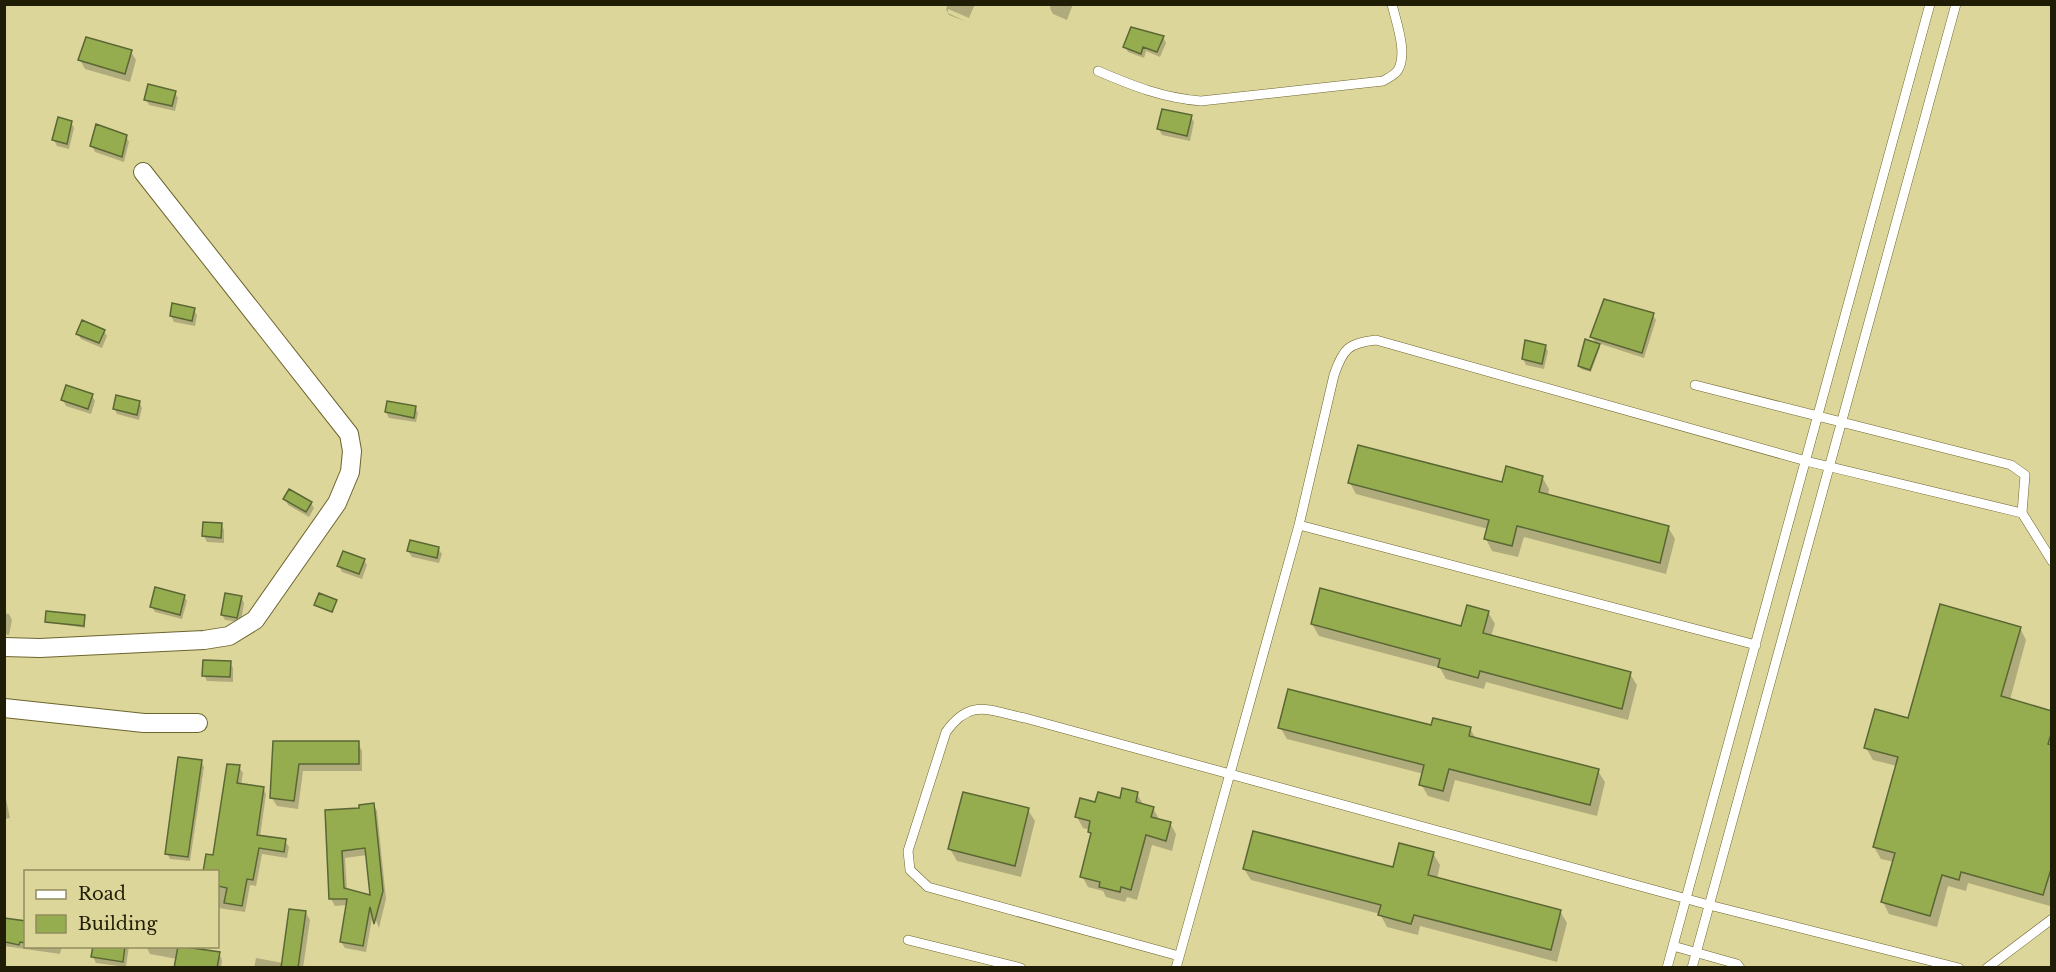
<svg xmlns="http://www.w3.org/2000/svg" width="2056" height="972" font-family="'Libre Baskerville',serif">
<rect width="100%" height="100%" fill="#ddd69b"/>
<path fill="#0003" fill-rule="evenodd" d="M948,4H975L969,18L948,9V13L967,22L949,15L946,9Z
M1051,4H1073L1067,20L1053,14L1050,8Z
M1163,37L1166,43L1160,57L1146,51L1144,58L1128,52L1125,46Z
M131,52L136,60L130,82L85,69L80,60Z
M175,93L178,98L175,111L149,105L146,99Z
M1191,117L1194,122L1190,141L1162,135L1159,129Z
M71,122L74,128L69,149L57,146L54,140Z
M126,136L129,142L124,162L95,152L92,146Z
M194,310L197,315L195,326L174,322L171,316Z
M1653,315L1656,320L1644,358L1598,343L1600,347L1591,372L1581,369L1579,366L1596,344L1592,337Z
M104,331L107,336L102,348L81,339L78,334Z
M1545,346L1548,351L1544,369L1526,365L1523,359Z
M92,395L95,401L91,414L66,406L63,400Z
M139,402L142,408L139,420L117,414L114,408Z
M415,407L418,413L416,422L389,418L386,412Z
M1542,477L1549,489L1548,496L1668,527L1675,539L1666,574L1524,537L1518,557L1492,551L1486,539L1488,529L1356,494L1350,483L1503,484Z
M285,499L311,503L314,508L309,517L288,505Z
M221,524L224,530V543L207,542L204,536Z
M438,548L442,554L439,563L412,557L408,551Z
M364,560L367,565L362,579L342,572L339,566Z
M184,596L187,601L182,619L155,612L152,607Z
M241,597L244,603L241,622L225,620L222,615Z
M336,601L333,613L316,605Z
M1488,612L1495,624L1491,636L1630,674L1637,685L1628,720L1486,682L1484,689L1446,679L1440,668L1319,636L1312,624L1462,628Z
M4,613L9,614L12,620L9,635L4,634Z
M84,616L85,628L47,622Z
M2020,628L2026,640L2010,700L2052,733L2050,906L1968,883L1966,891L1948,886L1937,927L1889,914L1883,902L1894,862L1881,859L1874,847L1897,766L1873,760L1866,748L1909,720Z
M230,663L233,668V682L207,681L204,675Z
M1280,727L1470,729L1477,740L1598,771L1605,782L1597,816L1455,780L1449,802L1428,796L1421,784L1424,774L1287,739Z
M274,742L358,743L362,751V771H303L298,809L277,806L272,798Z
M201,761L204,767L190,861L170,859L167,853Z
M239,767L243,773L241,785L263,788L266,794L260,837L285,841L289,847L287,858L262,854L256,886L250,885L245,912L218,908V872L214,857Z
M4,790L10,818L4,819Z
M1137,794L1143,804L1153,808L1159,819L1170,823L1176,834L1172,851L1152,845L1137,900L1127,897L1125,902L1106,897L1103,891L1088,887L1082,876L1092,837L1090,830L1083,828L1077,817L1097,804Z
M373,804L377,811L386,899L379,928L373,913L366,952L345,948L341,942L348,905L335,906L331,899L327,812L361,810ZM367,855L372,897L347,890L345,858Z
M1028,810L1035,821L1021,877L957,861L950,849Z
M1433,853L1440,865L1437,879L1560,911L1567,923L1557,962L1420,926L1418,935L1387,927L1380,914L1251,880L1244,869H1394Z
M306,913L310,920L303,968H254L256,958L283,963Z
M4,920L26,924V946H62L60,954L4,946Z
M94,946H129L126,967L96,963L93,957Z
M146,946H206L205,951L219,953L222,960L221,968H176L177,959L150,954Z"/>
<path fill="#95ad4f" stroke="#5a6734" stroke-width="1.5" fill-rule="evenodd" d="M1131,27L1164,36L1157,52L1143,47L1141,54L1123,47Z
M86,37L132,50L125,74L78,60Z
M148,84L176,91L172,106L144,100Z
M1162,109L1192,115L1187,136L1157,129Z
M58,117L72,121L67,144L52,140Z
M96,124L127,135L122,157L90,146Z
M1604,299L1654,313L1642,353L1590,337Z
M172,303L195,308L192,321L170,316Z
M82,320L105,330L99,343L76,334Z
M1585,339L1600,344L1590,370L1578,366Z
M1525,340L1546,345L1542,364L1522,359Z
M66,385L93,394L88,409L61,400Z
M116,395L140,401L137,415L113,409Z
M387,401L416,406L414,418L385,412Z
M1358,445L1502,482L1506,466L1543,476L1539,492L1669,526L1660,563L1517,526L1512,546L1484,539L1489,520L1348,483Z
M289,489L312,502L306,512L283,499Z
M203,522L222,523L221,538L202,536Z
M410,540L439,547L437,558L407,551Z
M343,551L365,559L359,574L337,566Z
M155,587L185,595L180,615L150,607Z
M1320,588L1461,626L1467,605L1489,611L1483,633L1631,672L1622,709L1480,671L1478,678L1438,667L1440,659L1311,624Z
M225,593L242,596L237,618L221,615Z
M319,593L337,600L332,612L314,605Z
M1940,604L2021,627L2001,696L2052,711V731L2048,744L2052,745V866L2043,895L1961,872L1959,880L1942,875L1930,916L1881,902L1895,853L1873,847L1898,757L1864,748L1875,709L1908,718Z
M46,611L85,615L84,626L45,622Z
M203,660L231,661L230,677L202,676Z
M1288,689L1431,725L1433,718L1471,727L1469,736L1599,769L1590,805L1449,769L1443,791L1419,785L1424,765L1278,728Z
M273,741H359V764H299L294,801L270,798Z
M178,757L202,760L188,857L165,854Z
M227,764L240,765L237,783L264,787L257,835L286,839L284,852L259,848L253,880L247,879L242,906L224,903L227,888L218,886V872H203L206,854L213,855Z
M1122,788L1138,792L1136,802L1154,807L1151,817L1171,822L1166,841L1146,835L1131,890L1121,887L1120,892L1099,887L1100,882L1080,877L1091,833L1088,832L1090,821L1075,817L1080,798L1095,802L1098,792L1120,798Z
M963,792L1029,808L1015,866L948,849Z
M374,803L383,891L374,924L370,907L363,946L340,942L347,899H329L325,810L359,808V805ZM365,848L370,895L344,888L342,851Z
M1253,831L1393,867L1399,843L1434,852L1428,875L1561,910L1551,950L1414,915L1411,924L1378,915L1381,905L1243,869Z
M289,909L306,911L298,968H281Z
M4,918L26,921V943L20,942L19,945L5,942Z
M93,946H125L123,962L91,957Z
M178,946L220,952L217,968H174Z"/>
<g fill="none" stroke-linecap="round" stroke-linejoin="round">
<defs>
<path id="lane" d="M1098,71C1133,86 1163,98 1201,101L1383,81C1388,78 1395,75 1398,70C1408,53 1396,22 1392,4
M1695,385L2011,465L2025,475L2022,513
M1299,525L1756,645
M908,940L1021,968
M1673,946L1737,964L1740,968
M1179,956L928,887L910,870L908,851L946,732C971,697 989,711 1025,718L1709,905L1959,968
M1176,968L1299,525L1334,375C1343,349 1348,343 1376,340L1806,461L2022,513L2052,561
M1667,968L1930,4
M1692,968L1956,4
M1987,968L2052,919"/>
<path id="street" d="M4,647L40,648L204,640L229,636L255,620L337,503L350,472L352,451L349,434L143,172
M4,708L144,723H198"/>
</defs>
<use href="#lane" stroke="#6d652e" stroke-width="10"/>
<use href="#street" stroke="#6d652e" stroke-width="20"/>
<use href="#lane" stroke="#fff" stroke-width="9"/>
<use href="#street" stroke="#fff" stroke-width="18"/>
</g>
<rect width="2056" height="972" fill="none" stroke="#201d06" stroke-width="12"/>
<rect x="24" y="870" width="195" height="78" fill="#ddd69b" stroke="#918c5f" stroke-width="1.5"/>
<rect x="36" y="890" width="30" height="9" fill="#ffffff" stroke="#918c5f" stroke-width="1.5"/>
<text x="78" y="900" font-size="18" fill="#201d06">Road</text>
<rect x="36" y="915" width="30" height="18" fill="#95ad4f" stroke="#918c5f" stroke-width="1.5"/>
<text x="78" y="930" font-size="18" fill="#201d06">Building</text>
</svg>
